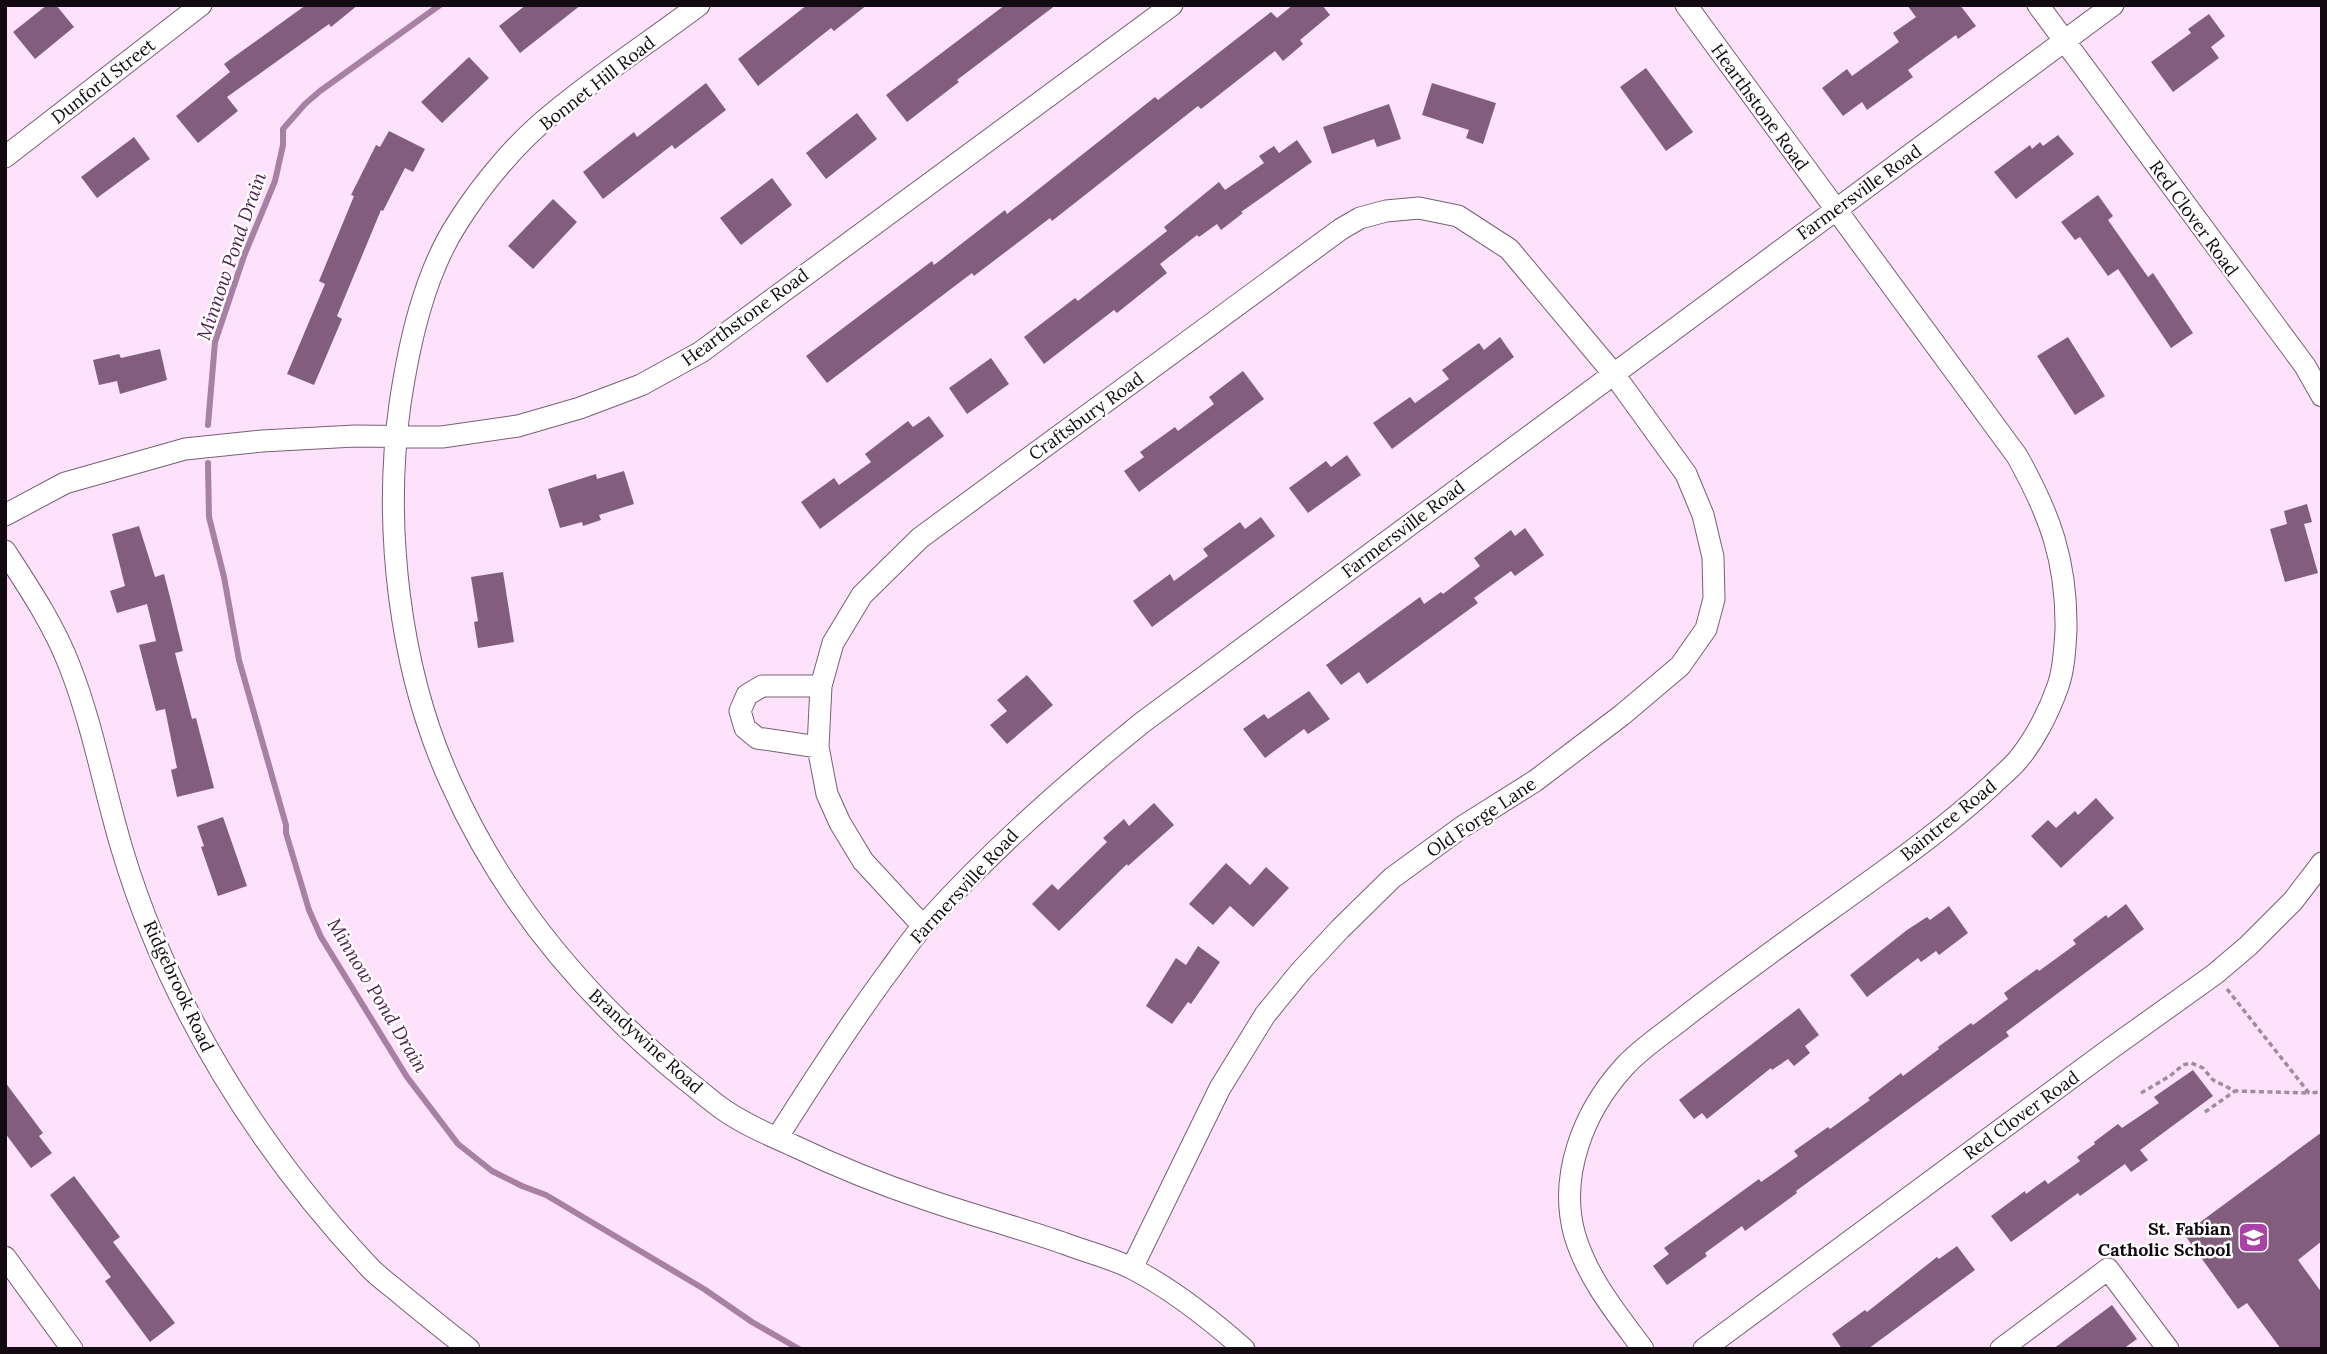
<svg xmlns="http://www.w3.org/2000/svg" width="2327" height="1354" font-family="Lora,serif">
<rect width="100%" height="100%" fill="#fee2fb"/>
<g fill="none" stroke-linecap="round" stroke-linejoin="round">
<path stroke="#a780a3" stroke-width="6" d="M208,425L215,342L244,256L275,181L283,145V129L305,104L320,91L440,5
M208,463L209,517L224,577L239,660L286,825V833L309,910L321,937L407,1077L458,1144L492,1171L522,1186L546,1195L704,1289L752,1322L799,1349"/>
</g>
<path fill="#825d7e" d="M47,5H56L74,27L35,59L13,32Z
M306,5H358L331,27L329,24L227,97L238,111L198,143L176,116L230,72L224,64Z
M526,5H581L520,53L499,26Z
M807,5H867L834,31L831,28L758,86L738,59Z
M1005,5H1056L957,80L959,82L907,122L886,95Z
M1293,5H1322L1330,15L1300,40L1303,44L1283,61L1275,51L1201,109L1198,106L1052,221L1050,218L974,276L972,273L827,383L806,356L932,261L934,265L1005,210L1007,214L1155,97L1158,100L1271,12L1277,18Z
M1907,5H1960L1976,26L1958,39L1956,35L1908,70L1913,77L1867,110L1862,102L1843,116L1822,88L1847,69L1852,76L1899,42L1893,33L1916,17Z
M2209,14L2225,36L2211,47L2219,58L2173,92L2151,62L2191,33L2188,29Z
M469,57L489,78L442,123L421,102Z
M1646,68L1693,132L1666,151L1620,87Z
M706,83L726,110L675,149L672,145L603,199L583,172L634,132L637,137Z
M1432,83L1496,103L1483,144L1466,138L1469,130L1422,115Z
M1389,104L1401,139L1377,147L1374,139L1332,154L1323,127Z
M857,113L877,139L826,179L806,153Z
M389,131L425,149L413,172L405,168L383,211L381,210L337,316L342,319L314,385L287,374L325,284L319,281L354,196L351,195L376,145L380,147Z
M2058,135L2074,154L2016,199L1994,172L2030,145L2032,149L2040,142L2043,146Z
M134,137L150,159L97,198L81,177Z
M1297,140L1312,162L1241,212L1243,213L1221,230L1217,224L1199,237L1197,235L1160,264L1167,273L1117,313L1114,310L1044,364L1024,337L1075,298L1078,301L1167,231L1164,227L1219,182L1225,190L1264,163L1259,156L1274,146L1279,153Z
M772,178L792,205L741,245L720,218Z
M2098,195L2113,216L2108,220L2148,277L2153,273L2193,333L2171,348L2118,269L2108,276L2080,237L2075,240L2061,222Z
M553,199L577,222L533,269L508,246Z
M1500,337L1514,357L1392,449L1373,423L1410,397L1415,403L1449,379L1442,370L1479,343L1484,350Z
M2068,337L2105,396L2075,415L2037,356Z
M160,349L167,380L120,394L117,381L99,385L93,360L119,354L121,358Z
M991,358L1009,384L967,414L949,388Z
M1243,371L1264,399L1139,492L1124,471L1144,457L1140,452L1175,427L1178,431L1214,404L1209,397Z
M929,416L944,436L820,529L801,502L834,478L839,485L871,462L865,454L908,421L913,427Z
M1347,455L1361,475L1308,513L1289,488L1326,461L1331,467Z
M624,471L634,504L599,515L601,520L583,526L582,522L560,528L548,489L596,474L597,479Z
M2307,504L2312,522L2304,524L2318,573L2285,582L2270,529L2287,524L2284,511Z
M1261,517L1275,536L1152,627L1133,601L1170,574L1174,581L1208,556L1203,549L1240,522L1245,529Z
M139,526L155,577L164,574L170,597L183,651L175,653L192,719L196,718L214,788L177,797L171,770L177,768L165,709L156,711L139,645L156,641L147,604L117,613L110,591L125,586L112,534Z
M1525,528L1544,555L1515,576L1511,571L1474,598L1478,603L1367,684L1359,672L1341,685L1326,665L1420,597L1424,604L1441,592L1443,594L1480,566L1474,558L1511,530L1515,536Z
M503,572L514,642L478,648L474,622L478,621L471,577Z
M1027,675L1053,705L1007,744L990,725L1007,711L997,700Z
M1309,691L1330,719L1308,734L1304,729L1265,758L1243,729L1264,714L1268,719Z
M2096,798L2114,818L2061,868L2031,836L2048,820L2056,828L2075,811L2078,815Z
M1154,803L1174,825L1128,866L1127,864L1059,931L1032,904L1052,884L1058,890L1107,842L1103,838L1124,819L1129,826Z
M223,817L247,886L218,896L201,847L204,846L197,826Z
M1226,863L1250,885L1266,867L1289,888L1253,927L1230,906L1213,925L1189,904Z
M2126,904L2144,929L2006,1032L2009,1036L1796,1191L1797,1193L1745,1231L1742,1226L1705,1253L1707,1256L1667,1285L1653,1266L1669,1254L1664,1248L1759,1179L1761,1182L1798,1156L1794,1151L1828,1127L1830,1129L1870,1100L1868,1098L1901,1073L1903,1076L1939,1049L1938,1047L1971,1023L1973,1025L2008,999L2004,993L2037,969L2039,971L2076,944L2073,940L2106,915L2108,918Z
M1949,906L1968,933L1939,955L1936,951L1921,962L1918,958L1867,997L1850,975L1907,930L1927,917L1930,920Z
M1198,946L1220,962L1191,1004L1188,1002L1172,1024L1146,1006L1176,958L1186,965Z
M1799,1008L1819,1035L1805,1046L1810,1053L1794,1066L1788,1059L1772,1070L1771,1068L1707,1119L1702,1113L1694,1119L1679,1100Z
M2193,1070L2213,1096L2140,1150L2148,1160L2131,1172L2125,1164L2080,1196L2078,1193L2011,1242L1991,1216L2025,1191L2026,1194L2045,1180L2048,1184L2080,1161L2077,1157L2095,1144L2094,1142L2118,1124L2122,1128L2159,1103L2154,1097Z
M5,1082L43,1133L39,1136L52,1153L31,1168L5,1133Z
M2322,1132V1241L2298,1260L2322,1293V1349H2281L2247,1303L2238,1309L2184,1234Z
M74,1176L120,1237L113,1242L175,1323L150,1342L105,1281L111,1277L50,1195Z
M1957,1246L1975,1270L1868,1349H1842L1832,1334L1865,1310L1867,1312L1937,1257L1939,1259Z
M2112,1305L2137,1339L2123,1349H2053Z"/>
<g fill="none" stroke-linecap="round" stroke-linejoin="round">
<defs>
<path id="minor" d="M699,5C651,41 599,75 552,114C517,142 482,184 458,222C424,274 409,344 400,404C383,526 399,669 450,781C503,901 585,998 686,1080C699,1090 711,1101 724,1110C744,1124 769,1135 792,1145C836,1166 880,1184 925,1199C971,1215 1017,1227 1063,1243C1086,1252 1113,1258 1135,1270C1175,1291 1210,1319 1244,1349
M2038,5L2305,366L2322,396
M5,157L201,5
M5,515L65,483L185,449L262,441L355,436L442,437L518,426L580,408L641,385L701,352L1172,5
M5,551C29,588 54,625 70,667C93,726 104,789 122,849C169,1006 259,1150 371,1269C381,1279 393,1287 403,1296C425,1314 447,1332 469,1349
M818,747L757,738L745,728L740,711L747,695L762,686H821
M923,926L863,861L840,823L827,794L818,747L821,686L833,643L862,595L920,538L1341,229L1360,218L1386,211L1419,208L1458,216L1509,249L1613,373L1686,474L1703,515L1713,557L1714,599L1706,629L1680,666L1622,715L1535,781L1462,827L1392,878L1340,929L1300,972L1265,1015L1220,1088L1132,1268
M777,1138C813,1081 849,1025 889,971C901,955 912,938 925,924C991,850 1066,784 1143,722L2113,5
M5,1257L72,1349
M1643,1349C1617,1314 1588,1279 1575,1236C1558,1177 1583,1112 1624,1067C1641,1048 1665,1033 1686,1016C1750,966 1818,919 1884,871C1922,844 1958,816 1992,785C2000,777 2009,770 2017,761C2034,741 2049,712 2058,686C2064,669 2065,648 2066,630C2067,561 2050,515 2017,456L1686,5
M1704,1349L2110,1049L2215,974L2248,946L2293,901L2322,863
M2001,1349L2108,1269L2168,1349"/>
</defs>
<use href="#minor" stroke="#775f74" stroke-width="23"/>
<path stroke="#a08c9d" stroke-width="3.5" stroke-dasharray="5 3.5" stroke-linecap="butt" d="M2227,989L2309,1093L2322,1092
M2141,1093L2170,1076L2183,1065L2191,1063L2203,1068L2213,1080L2235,1091L2309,1093
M2205,1112L2235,1091"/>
<use href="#minor" stroke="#fff" stroke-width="21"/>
</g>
<defs>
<symbol id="school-square" viewBox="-11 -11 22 22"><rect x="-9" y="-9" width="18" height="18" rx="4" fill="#ab43a6" stroke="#fff"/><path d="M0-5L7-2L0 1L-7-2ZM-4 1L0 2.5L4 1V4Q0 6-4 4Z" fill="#fff"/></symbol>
</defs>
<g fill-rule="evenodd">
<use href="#school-square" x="2236" y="1220" width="35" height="35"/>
</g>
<g text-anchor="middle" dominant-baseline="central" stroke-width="5" stroke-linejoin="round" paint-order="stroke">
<g font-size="18" fill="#120a11" stroke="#fff">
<text transform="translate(103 81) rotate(-38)">Dunford Street</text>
<text transform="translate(597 83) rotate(-38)">Bonnet Hill Road</text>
<text transform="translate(1760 107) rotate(54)">Hearthstone Road</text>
<text transform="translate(1859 192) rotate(-36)">Farmersville Road</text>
<text transform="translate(2194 218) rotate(54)">Red Clover Road</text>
<text transform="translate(745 317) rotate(-36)">Hearthstone Road</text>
<text transform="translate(1086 416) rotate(-36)">Craftsbury Road</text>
<text transform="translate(1403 529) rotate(-37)">Farmersville Road</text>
<text transform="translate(1481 817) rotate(-34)">Old Forge Lane</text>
<text transform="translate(1948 820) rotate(-39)">Baintree Road</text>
<text transform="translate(964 886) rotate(-47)">Farmersville Road</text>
<text transform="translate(179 986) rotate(65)">Ridgebrook Road</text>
<text transform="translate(646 1041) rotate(42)">Brandywine Road</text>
<text transform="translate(2021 1115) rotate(-36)">Red Clover Road</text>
</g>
<g font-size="18" font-weight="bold" fill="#120a11" stroke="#fff" text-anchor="end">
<text x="2231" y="1228">St. Fabian<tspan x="2231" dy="21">Catholic School</tspan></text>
</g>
<g font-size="19" font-style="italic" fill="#51204e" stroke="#fff">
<text transform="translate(231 256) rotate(-71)">Minnow Pond Drain</text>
<text transform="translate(378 995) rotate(59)">Minnow Pond Drain</text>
</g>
</g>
<rect width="2327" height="1354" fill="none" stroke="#120a11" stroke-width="14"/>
</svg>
